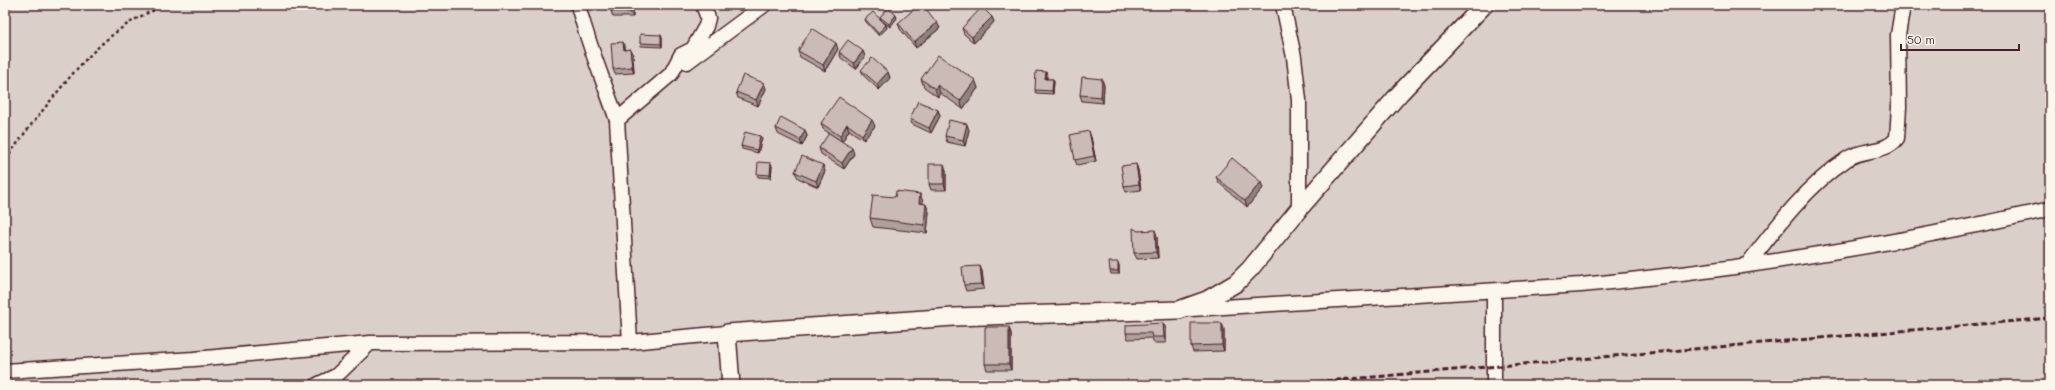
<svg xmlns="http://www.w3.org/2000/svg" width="2055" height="390" font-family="Mali,sans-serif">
<rect width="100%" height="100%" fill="#f4eee4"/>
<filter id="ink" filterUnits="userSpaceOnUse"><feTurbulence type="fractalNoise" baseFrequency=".025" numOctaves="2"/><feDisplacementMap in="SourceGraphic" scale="8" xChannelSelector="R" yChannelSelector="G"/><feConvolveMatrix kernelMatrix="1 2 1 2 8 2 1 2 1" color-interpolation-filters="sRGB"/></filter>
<g filter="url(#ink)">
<path fill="#dbd0c9" stroke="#92787a" d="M5,5H2050V385H5Z"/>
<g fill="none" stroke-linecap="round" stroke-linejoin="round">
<defs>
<path id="minor" d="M578,5C588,44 604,82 617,120
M1283,5L1294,57L1299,100V209
M687,62L764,5
M1748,264C1777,226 1807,186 1847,159C1862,148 1886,154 1897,138L1899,107L1898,35L1903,5
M1191,309L1581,285C1738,270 1896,244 2050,209
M630,342L617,120L671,74L681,55L693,49L706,26L708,18L703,5
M5,371L194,359L370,343L630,342L727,333
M317,385L336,376L370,343
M1494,385V291"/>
<path id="tertiary" d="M731,385L727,333L954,317L1179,310L1207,300L1236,283L1250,269L1299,209L1400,93L1484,5"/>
</defs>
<use href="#minor" stroke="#4a1f2b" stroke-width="17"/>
<use href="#tertiary" stroke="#4a1f2b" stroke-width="20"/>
<path stroke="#4a1f2b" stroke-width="2.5" stroke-dasharray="3 3" stroke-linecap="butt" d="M5,159C15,148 22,136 31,125C70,77 107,23 169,5"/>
<use href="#minor" stroke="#fbf7ec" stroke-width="14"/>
<use href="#tertiary" stroke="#fbf7ec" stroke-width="17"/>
<path stroke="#4a1f2b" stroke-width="3" stroke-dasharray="6 3" stroke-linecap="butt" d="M1281,385L2050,318"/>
</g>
<path fill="#aea19d" stroke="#4a1f2b" d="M633,5V17H613L611,11Z
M880,17L897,18L890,27L881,20L886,25L887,28L879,36L866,22L865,19L881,20Z
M992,17L994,22L974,43L964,34L962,28Z
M898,23H937L940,28L916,48L900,29Z
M661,35L662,38V47L641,46L640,43Z
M623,42L626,50L630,49L633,55L634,73L615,74L613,69Z
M838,49L825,71L800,57L798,51Z
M863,51L865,57L856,69L841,58L839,52Z
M861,70L888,72L890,78L879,90L864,76Z
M1047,75V79H1053L1054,82L1053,94L1036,93L1035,90Z
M921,79L975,80L978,88L963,109L940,93L938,97L924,87Z
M764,83L766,89L758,106L738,98L736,92Z
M1104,85L1103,103L1082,101L1080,95Z
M938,110L940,116L931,133L912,124L910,119Z
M821,123L875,126L864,140L849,130L842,142L854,154L844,169L821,154L819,148L839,140L823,129Z
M776,128L805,130L807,136L802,146L778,134Z
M969,130L965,146L947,142L945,136Z
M760,136L762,138L758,153L742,149L741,146Z
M1091,137L1096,161L1077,165L1075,160Z
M1136,164L1138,170L1141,190L1126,192L1124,186Z
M772,166L771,178L758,177L757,174Z
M946,170V190H931L929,184Z
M825,171L818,187L798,178L795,172Z
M1216,177L1263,188L1247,207L1219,183Z
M920,194L923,203L929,212L927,233L873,227L870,218L895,197Z
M1138,231L1157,236L1158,258L1137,259L1134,253Z
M1119,265V274H1111L1110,271Z
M982,271L984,289L966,291L964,285Z
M1163,323L1166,329V343H1154L1152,338L1128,339L1126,333Z
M1224,329V351L1193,352L1191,346Z
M1011,333V370H987L985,364Z"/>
<path fill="#8d837f" stroke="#4a1f2b" d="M631,5H633V17L630,12Z
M896,15L897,18L890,27L889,24Z
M992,17L994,22L974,43L972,37Z
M937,23L940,28L916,48L914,42Z
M886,25L887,28L879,36L878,33Z
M661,35L662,38V47L661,44Z
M623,42L625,47L626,56L624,50Z
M836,43L838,49L825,71L823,65Z
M630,49L633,55L634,73L632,67Z
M863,51L865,57L856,69L854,63Z
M888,72L890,78L879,90L877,84Z
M1046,72L1047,75L1046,82L1045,79Z
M1053,79L1054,82L1053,94L1052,91Z
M1102,79L1104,85L1103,103L1101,97Z
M975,80L978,88L963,109L960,101Z
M764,83L766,89L758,106L756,100Z
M937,85L940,93L938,97L935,89Z
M938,110L940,116L931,133L929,128Z
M872,120L875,126L864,140L862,135Z
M847,124L849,130L842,142L840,136Z
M967,124L969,130L965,146L963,140Z
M805,130L807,136L802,146L800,140Z
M1089,131L1091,137L1096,161L1094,156Z
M760,136L762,138L758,153L757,150Z
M852,148L854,154L844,169L842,163Z
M771,163L772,166L771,178L770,175Z
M944,164L946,170V190L944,184Z
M1136,164L1138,170L1141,190L1139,184Z
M823,165L825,171L818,187L816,181Z
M1261,182L1263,188L1247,207L1245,201Z
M920,194L923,202L922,211L919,203Z
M926,204L929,212L927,233L924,225Z
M1155,230L1157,236L1158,258L1156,252Z
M1118,262L1119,265V274L1118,271Z
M980,266L982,271L984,289L982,284Z
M1163,323L1166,329V343L1164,337Z
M1222,323L1224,329V351L1222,345Z
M1009,327L1011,333V370L1009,364Z"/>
<path fill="#cabbb6" stroke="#4a1f2b" d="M611,5H631L630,12L611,11Z
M919,5H923L937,23L914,42L898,23Z
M982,7L992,17L972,37L962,28Z
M888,8L896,15L889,24L880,17Z
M873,12L886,25L878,33L865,19Z
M812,28L836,43L823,65L798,51Z
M640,34L661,35V44L640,43Z
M848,40L863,51L854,63L839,52Z
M623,42L624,50L630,49L632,67L613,69L611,43Z
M938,55L975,80L960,101L937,85L935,89L921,79Z
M872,58L888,72L877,84L861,70Z
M1036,71L1046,72L1045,79H1053L1052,91L1035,90Z
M743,75L764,83L756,100L736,92Z
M1082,77L1102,79L1101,97L1080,95Z
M839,97L872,120L862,135L847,124L840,136L821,123Z
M918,101L938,110L929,128L910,119Z
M781,117L805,130L800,140L776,128Z
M949,120L967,124L963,140L945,136Z
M1089,131L1094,156L1075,160L1070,135Z
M745,132L760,136L757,150L741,146Z
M829,133L852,148L842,163L819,148Z
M802,156L823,165L816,181L795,172Z
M1232,158L1261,182L1245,201L1216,177Z
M758,162L771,163L770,175L757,174Z
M929,164H944V184H929Z
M1136,164L1139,184L1124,186L1121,166Z
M896,191L920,194L919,203L926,204L924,225L870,218L873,195L895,197Z
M1133,228L1138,231L1155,230L1156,252L1134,253Z
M1109,262H1118V271H1110Z
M980,266L982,284L964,285L962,267Z
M1163,323L1164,337H1152L1151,333H1126V325Z
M1191,323H1222V345L1191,346Z
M985,327H1009V364H985Z"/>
</g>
<rect width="2055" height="390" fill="none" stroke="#fbf7ec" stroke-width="20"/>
<rect x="10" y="10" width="2035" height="370" fill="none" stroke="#4a1f2b" stroke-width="1.5" filter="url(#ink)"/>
<path d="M1901 44v6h118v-6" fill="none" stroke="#4a1f2b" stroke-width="2"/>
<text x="1907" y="44" font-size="12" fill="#4a1f2b" stroke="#fbf7ec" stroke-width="3" paint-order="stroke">50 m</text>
</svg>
